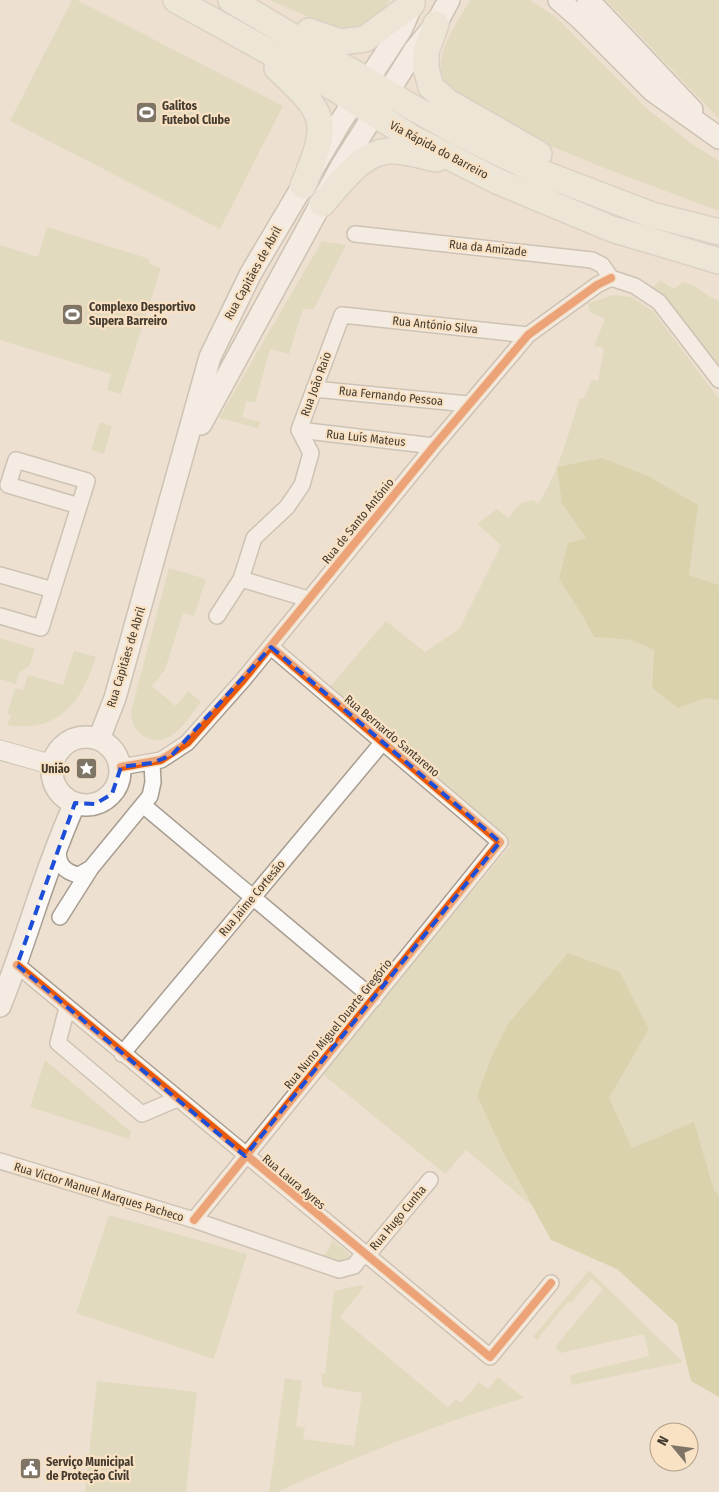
<svg xmlns="http://www.w3.org/2000/svg" width="719" height="1492" font-family="'Fira Sans Condensed',sans-serif">
<rect width="100%" height="100%" fill="#ede0d0"/>
<path fill="#d4d3ac" d="M72,0H77L283,106L220,229L10,121Z
M270,0H390L379,16L365,26L342,32Z
M470,0H530L557,18L646,108L692,144L719,161V211L604,168L510,129L444,86C431,57 456,25 470,0Z
M606,0H719V119Z
M47,227L150,259L149,264L161,268L121,394L107,390L111,374L0,340V245L38,257Z
M322,241L346,245L314,309H303L289,354L270,349L255,403L246,401L242,417L260,422L258,428L219,418Z
M660,280L674,289L683,282C697,284 705,296 719,301V370L653,287Z
M614,295L631,297L653,311L719,399V585L689,575L697,505L562,504L586,538L583,616L594,637L631,640L654,650L652,688L719,700V1196L714,1190L632,1149L609,1098L649,1029L620,972L477,1096L503,1152L532,1206L466,1150L445,1174L321,1073L510,846L497,831L329,688L386,621L425,652L459,629L501,545L477,524L497,509L508,518L521,503L534,500L538,504C559,473 568,433 580,398H584L592,380L598,381L604,348L594,346L605,319L590,312L588,303Z
M100,422L112,426L104,454L91,450Z
M169,568L206,579L194,616L183,613L165,670L152,686L176,706L188,691L201,702C187,720 168,753 142,735C134,729 131,721 131,711Z
M0,638L35,649L30,665L19,673L16,684L0,679Z
M74,651L96,657C82,701 59,734 7,725L11,715L7,714L15,688L23,690L28,675L63,685Z
M45,1060L131,1132L129,1139L30,1107Z
M109,1215L247,1254L214,1359L76,1313Z
M332,1240L349,1253L350,1261L343,1264L321,1258L329,1249Z
M589,1270L683,1362L572,1385L570,1376L574,1374L649,1356L644,1334L561,1353L555,1347L603,1289L591,1279L571,1303L568,1302L537,1340L533,1337Z
M360,1285L364,1287L340,1317L448,1407L456,1399L461,1403L479,1382L488,1389L498,1377L524,1398C439,1423 357,1456 277,1492H269L285,1378L302,1381L296,1426L305,1428L303,1439L354,1446L362,1393L323,1387L321,1374H325L334,1291Z
M97,1381L197,1392L186,1492H85Z"/>
<path fill="#c2c281" d="M602,458L648,476L698,505L689,575L719,585V700L705,698L678,708L652,688L654,650L631,640L594,637L583,616L559,579L568,543L586,538L562,504L557,467Z
M568,953L620,972L649,1029L609,1098L632,1148L694,1122L714,1190L719,1196V1397L691,1381L677,1324L617,1269L551,1240L503,1152L477,1096L491,1058L508,1024Z"/>
<g fill="none" stroke-linecap="round" stroke-linejoin="round">
<defs>
<path id="minor" d="M355,234L592,260L602,265L611,278
M611,278L635,286L659,302L719,380
M314,389L468,404
M299,430L434,446
M0,575L53,590
M241,579L308,599
M0,616L41,628L87,481L16,460L8,485L79,506
M217,616L241,579L254,538L287,507L302,485L311,453L299,430L342,315L528,335
M121,767L161,760L187,743L243,680L434,446L528,335L597,285L611,278
M143,805L374,999
M58,845C57,862 62,872 79,875L91,868
M60,917L91,868L150,796L153,782L152,763
M17,965L490,1357L551,1283
M67,1008L58,1043L142,1114L177,1099
M122,1054L382,743
M0,1161L194,1220L339,1270L354,1266L363,1254
M194,1220L500,842L271,647
M366,1257L430,1180"/>
<path id="tertiary" d="M0,750L53,765"/>
<path id="secondary" d="M559,0L582,20L653,91L719,138
M588,0L692,110
M201,424L342,165L414,51L436,24L449,0
M52 771a34 34 0 1 1 68 0a34 34 0 1 1-68 0Z
M99,739L115,698L210,357L251,273L341,121L401,30L414,0
M0,1006C27,939 45,869 75,803"/>
<path id="trunk" d="M176,0L334,88L414,139L497,181L612,229L719,261
M231,0L410,106L460,134L537,171L652,215L719,232
M436,24L426,52V68L431,87L448,102L539,154
M309,31L340,42L365,39L412,4
M277,68C328,116 330,121 303,186
M322,204C340,184 361,152 390,151C405,150 421,156 436,159"/>
</defs>
<use href="#minor" stroke="#a79d91" stroke-width="18"/>
<use href="#tertiary" stroke="#a79d91" stroke-width="21"/>
<use href="#secondary" stroke="#a79d91" stroke-width="24"/>
<use href="#trunk" stroke="#c5beb6" stroke-width="28"/>
<use href="#minor" stroke="#fcfaf8" stroke-width="15"/>
<use href="#tertiary" stroke="#fcfaf8" stroke-width="19"/>
<use href="#secondary" stroke="#fcfaf8" stroke-width="21"/>
<use href="#trunk" stroke="#eeeade" stroke-width="25"/>
<defs>
<path id="cycleway" d="M121,767L161,760L187,743L243,680L434,446L528,335L597,285L611,278
M17,965L490,1357L551,1283
M194,1220L500,842L271,647"/>
</defs>
<use href="#cycleway" stroke="#f9e1c4" stroke-width="11"/>
<use href="#cycleway" stroke="#e8590c" stroke-width="8"/>
</g>
<path d="M0 0H719V1492H0ZM271,647L500,842L245,1156L17,965L75,803L95,804L112,794L121,767L152,763L172,755Z" fill="#ede0d0" fill-opacity=".55" fill-rule="evenodd"/>
<path fill="none" stroke="#1d4ed8" stroke-width="4" stroke-dasharray="10 6" stroke-linejoin="round" d="M271,647L500,842L245,1156L17,965L75,803L95,804L112,794L121,767L152,763L172,755Z"/>
<defs>
<symbol id="stadium-square" viewBox="-11 -11 22 22"><rect x="-9" y="-9" width="18" height="18" rx="4" fill="#7f7567" stroke="#f9e1c4"/><path d="M0-5a6.5 5 0 1 0 0 10a6.5 5 0 1 0 0-10ZM-3.5-1.8h7v3.6h-7Z" fill="#fff"/></symbol>
<symbol id="sight-square" viewBox="-11 -11 22 22"><rect x="-9" y="-9" width="18" height="18" rx="4" fill="#7f7567" stroke="#f9e1c4"/><path d="M0-6L1.8-2.2L6-1.7L2.9 1.2L3.7 5.4L0 3.3L-3.7 5.4L-2.9 1.2L-6-1.7L-1.8-2.2Z" fill="#fff"/></symbol>
<symbol id="civic-square" viewBox="-11 -11 22 22"><rect x="-9" y="-9" width="18" height="18" rx="4" fill="#7f7567" stroke="#f9e1c4"/><path d="M-.6-6.5H3V-4.5H.6V-3L4-1V1h2V6H-6V1h2V-1L-.6-3ZM-1.2 2.5V6h2.4V2.5Z" fill="#fff"/></symbol>
</defs>
<g fill-rule="evenodd">
<use href="#stadium-square" x="134" y="100" width="25" height="25"/>
<use href="#stadium-square" x="60" y="302" width="25" height="25"/>
<use href="#sight-square" x="74" y="756" width="25" height="25"/>
<use href="#civic-square" x="18" y="1456" width="25" height="25"/>
</g>
<g text-anchor="middle" dominant-baseline="central" stroke-width="4.5" stroke-linejoin="round" paint-order="stroke">
<g font-size="12" font-weight="bold" fill="#443b2f" stroke="#f9e1c4" text-anchor="start">
<text x="162" y="106">Galitos<tspan x="162" dy="14">Futebol Clube</tspan></text>
<text x="89" y="307">Complexo Desportivo<tspan x="89" dy="14">Supera Barreiro</tspan></text>
<text x="70" y="769" text-anchor="end">União</text>
<text x="46" y="1462">Serviço Municipal<tspan x="46" dy="14">de Proteção Civil</tspan></text>
</g>
<g font-size="12" fill="#443b2f" stroke="#f9e1c4">
<text transform="translate(439 150) rotate(28)">Via Rápida do Barreiro</text>
<text transform="translate(488 248) rotate(6)">Rua da Amizade</text>
<text transform="translate(253 273) rotate(-61)">Rua Capitães de Abril</text>
<text transform="translate(435 325) rotate(6)">Rua António Silva</text>
<text transform="translate(316 384) rotate(-70)">Rua João Raio</text>
<text transform="translate(391 396) rotate(6)">Rua Fernando Pessoa</text>
<text transform="translate(366 438) rotate(6)">Rua Luís Mateus</text>
<text transform="translate(358 521) rotate(-51)">Rua de Santo António</text>
<text transform="translate(126 657) rotate(-73)">Rua Capitães de Abril</text>
<text transform="translate(392 736) rotate(40)">Rua Bernardo Santareno</text>
<text transform="translate(252 898) rotate(-50)">Rua Jaime Cortesão</text>
<text transform="translate(338 1024) rotate(-51)">Rua Nuno Miguel Duarte Gregório</text>
<text transform="translate(294 1182) rotate(40)">Rua Laura Ayres</text>
<text transform="translate(99 1192) rotate(17)">Rua Victor Manuel Marques Pacheco</text>
<text transform="translate(398 1218) rotate(-50)">Rua Hugo Cunha</text>
</g>
</g>
<g transform="translate(674 1447) rotate(299)"><circle r="24" fill="#f9e1c4" stroke="#b19f88"/>
<path d="M0-4L9 19L0 12L-9 19Z" fill="#7f7567"/>
<text y="-8" font-size="14" font-weight="bold" text-anchor="middle" fill="#443b2f">N</text>
</g>
</svg>
